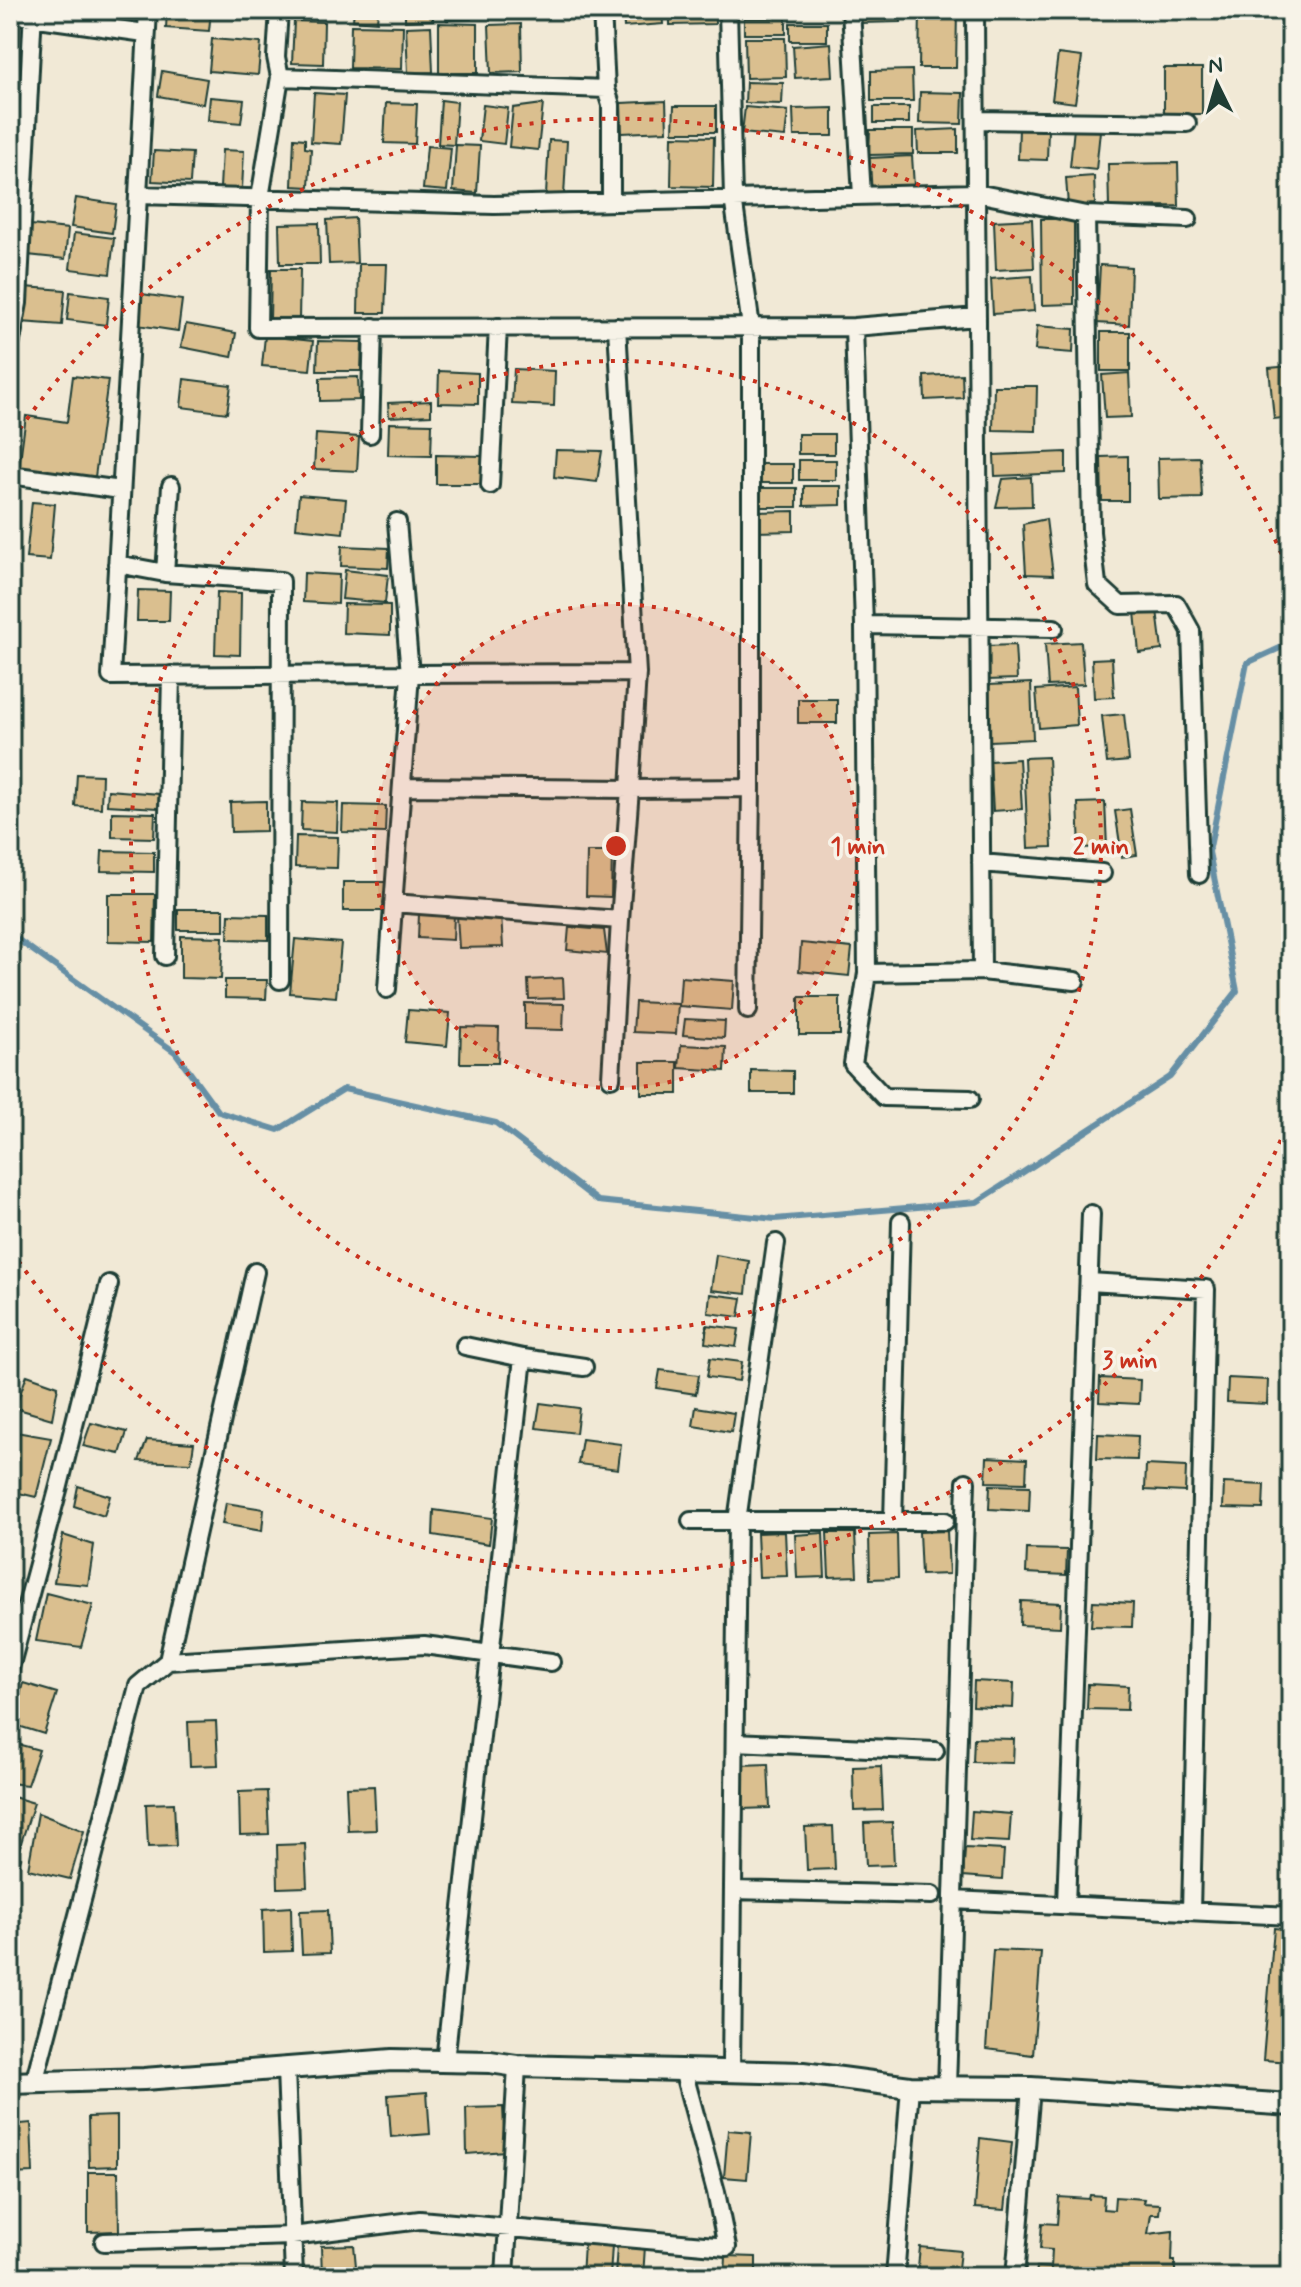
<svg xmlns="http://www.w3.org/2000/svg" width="1301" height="2287" font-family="Mynerve,sans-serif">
<rect width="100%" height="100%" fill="#f1e9d6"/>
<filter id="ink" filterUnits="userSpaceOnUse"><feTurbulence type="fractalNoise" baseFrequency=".0125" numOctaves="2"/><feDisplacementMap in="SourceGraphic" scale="16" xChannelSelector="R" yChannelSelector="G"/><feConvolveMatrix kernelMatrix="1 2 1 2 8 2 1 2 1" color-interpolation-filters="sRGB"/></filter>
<g filter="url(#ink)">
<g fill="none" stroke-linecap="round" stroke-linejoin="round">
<path stroke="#668fa5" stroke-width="6" d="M10,934L175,1052L219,1112L278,1130L344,1089L496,1123L598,1201L775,1219L977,1202L1170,1077L1237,991L1209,852L1247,663L1291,643"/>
</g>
<path fill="#dabf8f" stroke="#1f3d34" stroke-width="2" d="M167,10H211L209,31L166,28Z
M290,10H321V17L290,15Z
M354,10H378L377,22L353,20Z
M405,10H440H433V20L405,21Z
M446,10H471V19L447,20Z
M623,10H662L663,24L624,27Z
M670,10H715V24L670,25Z
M861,10H901V22L861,23Z
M920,10H957L956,68H919Z
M744,18H786V34H744Z
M294,21L324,22L323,64L292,63Z
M439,23L478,24V73H439Z
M790,23H827V41H790Z
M521,24L522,72L491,73L489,25Z
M351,25L403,26L402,69L350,68Z
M431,26L433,72L408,73L406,27Z
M745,38H785L786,77L746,78Z
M212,39L261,43L258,75L209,71Z
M831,43L833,76L795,78L793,46Z
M1058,54L1082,57L1075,103L1052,100Z
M1164,68H1202V114H1164Z
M912,70L913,101H871V71Z
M162,71L207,79L203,104L158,96Z
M746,82L783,83L782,104L745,103Z
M920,92L963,93L962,124L919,123Z
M314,93L345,95L341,144L311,142Z
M210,97L244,100L241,123L208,120Z
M441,100L457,102L454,145L438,144Z
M666,101L667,131L622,133L621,103Z
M386,103L417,104L415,144L384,143Z
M543,104L538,150L509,147L513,108Z
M483,105L508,108L504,144L479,141Z
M674,106H716V132H673Z
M745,107L788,111L785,137L742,133Z
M874,107H909V123H874Z
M833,108V136H794L793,109Z
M1019,128L1048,129L1047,160L1018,159Z
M1074,128L1100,131L1096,170L1070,167Z
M958,129V153H918L917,131Z
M870,130H913V154L869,155Z
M672,136L714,137L713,187L671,186Z
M294,138L305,139V148L311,149L309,187L292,186Z
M549,140L567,141L564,196L546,195Z
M456,145L480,146L477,193L453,191Z
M427,146L451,148L447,191L423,189Z
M222,150L244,151L242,189L220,188Z
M154,151L192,153L190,183L152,181Z
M912,156L914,186L870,188L869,158Z
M1178,163L1179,206L1109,207L1108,164Z
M1094,176L1095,204L1068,206L1066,178Z
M76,198L116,204L112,233L71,227Z
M355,218L357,263L329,264L327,220Z
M1032,219L1034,268L996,270L994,221Z
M1041,219H1074V304L1042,305Z
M319,223L320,264H280L279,224Z
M31,225L68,229L65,259L28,255Z
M74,233L114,238L110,274L70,269Z
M359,264H387L385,313H358Z
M1100,265L1131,267L1129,325L1097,323Z
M271,269H300L299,319H270Z
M1032,276L1034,311L993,314L991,279Z
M24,287L65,290L62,325L21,322Z
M70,292L109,297L106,325L67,320Z
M142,294L182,300L178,331L137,325Z
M186,324L236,333L232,357L181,347Z
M1037,326L1074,329L1073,353L1035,350Z
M1101,332H1130V371H1101Z
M265,336L313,341L310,370L262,366Z
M318,341L362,342L361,371H317Z
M1291,366V417L1274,419L1269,368Z
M514,369L555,371L554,406L512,404Z
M439,371L478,373V404L438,403Z
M1129,373L1131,417L1105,418L1102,375Z
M962,374L963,398L925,400L924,376Z
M73,376L108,380L95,477L19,467L26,416L67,422Z
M358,377L359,400L320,401V378Z
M184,379L231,385L227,413L181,407Z
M994,386H1037L1036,431L993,430Z
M431,401V415L389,417L388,403Z
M389,423L432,424L431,456L388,455Z
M316,434L359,437L357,471L314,469Z
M798,434H834V454H798Z
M556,450L602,451L597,482L554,477Z
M1066,452V473L995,476L994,455Z
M436,455L482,456L481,484H436Z
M1128,456V501H1102L1101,457Z
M1200,457L1202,498L1159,499L1158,458Z
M799,460H836V480H799Z
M756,464H793V483H756Z
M1031,477L1032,506L996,507L1003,479Z
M804,486H841V505L804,506Z
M760,488H797V507H760Z
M10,493L17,494L14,529H10Z
M299,495L346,499L343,533L296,528Z
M32,502L55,504L50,560L26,558Z
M794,511V531L757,532V512Z
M1046,519L1053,575L1026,574L1023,524Z
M342,546L389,548L388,568L341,566Z
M345,570L388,575L385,603L342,599Z
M304,573L339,575L338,604L303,602Z
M138,590L170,591L169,621H137Z
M217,592L241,593L240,655L215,654Z
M344,604L390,605V635L343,633Z
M1157,610L1162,650L1139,653L1135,612Z
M1081,642L1084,684L1048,686L1045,644Z
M1015,645L1017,679L987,680L985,646Z
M1112,658L1114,697L1094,698L1092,659Z
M1031,683L1033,739L990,741L988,685Z
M1075,687L1077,725L1039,728L1036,690Z
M798,699H837V723H798Z
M1124,714L1129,761L1107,763L1102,716Z
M1048,757L1052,847L1028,848L1024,758Z
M1019,759L1022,809L993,811L990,761Z
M77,774L102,775L101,808L75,806Z
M108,790L159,794L158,808L107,805Z
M266,801V831L231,832L230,802Z
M302,802L338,803L337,832L301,830Z
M1105,802L1107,847L1080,848L1078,803Z
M343,805L386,806L385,833L342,832Z
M1130,809L1137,855L1122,857L1115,811Z
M112,812L155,813L154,838L112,837Z
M296,836L338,837L337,868L295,867Z
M102,851L154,852V872L101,871Z
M587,852H612L611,897L586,896Z
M343,882H386V911H343Z
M108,894H155L154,942L108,941Z
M178,909H224V930H178Z
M229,914L268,915V940L228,939Z
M419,914L454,915L453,940L418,938Z
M501,914L503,947L459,948L457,916Z
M569,927L604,930L607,954L567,950Z
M181,936L223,937L221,979L181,978Z
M295,939L341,943L336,997L290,993Z
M801,943L852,948L849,976L799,971Z
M681,977L734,981L732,1010L679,1006Z
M563,978L564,998L529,999L528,980Z
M225,980H267L266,999L225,998Z
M799,997H840V1035H799Z
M635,1002L678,1004L676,1034L633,1032Z
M525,1003L564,1004L563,1030L525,1029Z
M408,1010L450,1013L447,1046L405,1042Z
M685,1019L725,1021L724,1038L683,1035Z
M461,1027L499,1028L498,1063H460Z
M681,1045L726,1047L725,1071L679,1068Z
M641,1062H678V1094H641Z
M751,1070L793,1071V1093H751Z
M716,1255L749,1261L746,1294L711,1290Z
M710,1294L742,1298L739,1317L708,1313Z
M707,1325L739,1329L736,1347L705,1343Z
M710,1358L742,1362L739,1381L707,1377Z
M660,1370L699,1375L696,1394L657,1388Z
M27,1375L58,1386L52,1419L15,1408Z
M1100,1378L1140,1380L1139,1404L1099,1402Z
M1228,1378L1268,1380L1267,1404L1227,1402Z
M540,1403L579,1408L576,1433L536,1428Z
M696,1407L734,1413L731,1432L693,1426Z
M91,1423L127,1432L120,1454L83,1446Z
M10,1431L51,1438L36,1497L10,1491Z
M1098,1434L1138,1436L1137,1460L1097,1459Z
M582,1439L621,1444L618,1469L578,1464Z
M147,1440L194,1443L191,1463L139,1461Z
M987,1457L1027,1459L1026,1483L986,1482Z
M1146,1465L1186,1467L1185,1492L1145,1490Z
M1224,1483L1264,1485L1263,1509L1223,1508Z
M990,1485L1030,1486L1029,1511L989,1509Z
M78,1486L110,1496L104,1516L74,1506Z
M226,1503L264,1509L262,1531L222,1524Z
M434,1510L492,1518L489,1544L433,1535Z
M947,1531L949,1574L921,1575L919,1532Z
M785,1532L787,1576L759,1577L757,1533Z
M823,1533L825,1577L797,1578L795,1535Z
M827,1533H855L857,1576L829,1577Z
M897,1534L898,1578L870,1579L869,1535Z
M63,1535L94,1545L88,1585L54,1582Z
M1027,1549L1067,1550L1066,1575L1026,1573Z
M46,1593L93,1605L81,1647L36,1641Z
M1021,1601L1061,1603L1060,1627L1020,1625Z
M1093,1601L1133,1603L1132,1627L1091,1626Z
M974,1681L1014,1683L1013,1708L973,1706Z
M23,1683L57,1693L44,1734L12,1724Z
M1088,1684L1128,1686L1127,1710L1087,1709Z
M216,1721L218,1765L190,1766L188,1722Z
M974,1738L1014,1739L1013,1763L973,1762Z
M10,1742L39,1750L27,1785L10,1783Z
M768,1764L770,1808L742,1809L740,1765Z
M881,1766L883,1810L854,1811L853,1767Z
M374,1786L376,1830L348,1831L346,1787Z
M267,1791L269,1834L240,1835L239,1792Z
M10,1796L34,1803L19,1849L10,1846Z
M174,1803L176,1846L148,1847L146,1804Z
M972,1811L1011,1814L1009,1842L970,1840Z
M38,1813L84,1831L70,1879L28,1869Z
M892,1822L894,1865L866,1866L864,1823Z
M833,1826L835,1869L807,1870L805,1827Z
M305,1844L307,1887L278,1888L277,1845Z
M965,1848L1004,1850L1002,1879L963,1876Z
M10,1856L21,1858L10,1888Z
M291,1907L292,1951L264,1952L263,1909Z
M328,1910L330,1953L302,1954L300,1911Z
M1274,1928L1291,1930V2062L1263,2060Z
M993,1950L1041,1952L1033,2055L986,2049Z
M427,2092L430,2134L391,2137L388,2095Z
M503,2107L505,2151L467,2154L466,2108Z
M117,2116V2166L89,2167L88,2117Z
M31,2123L33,2173L10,2174V2125Z
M728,2130L751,2132L747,2179L724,2177Z
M980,2138L1012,2142L1005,2210L975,2208Z
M88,2172H118L119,2231L88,2232Z
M1090,2195L1104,2196L1103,2209L1114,2210L1115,2197L1144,2199L1143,2203L1160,2204L1159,2214H1151L1148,2234L1173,2231L1172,2261H1175V2277H1032V2275H1036L1037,2267L1051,2268L1052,2250L1040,2249L1042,2223L1057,2224L1059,2197L1089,2199Z
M584,2243L612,2245L610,2277H582Z
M354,2245L357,2277H322L321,2246Z
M617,2245L645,2246L643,2277H615Z
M920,2247L960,2251L957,2277H917Z
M726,2256L756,2257V2274L762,2277H725Z"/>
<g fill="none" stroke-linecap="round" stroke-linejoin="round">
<defs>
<path id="minor" d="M148,10L138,195L494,205L976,193L982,971
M279,10L276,57L280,77L260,198L258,328L854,327L977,317
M602,10L606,89L611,105V202
M851,10L862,196
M975,10L976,193L1086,215L1188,219
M10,14L145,33
M280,77L606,89
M977,120L1187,123
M138,195L111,676L410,674L387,989
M1086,215L1091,532L1097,584L1120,605L1176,604L1191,631L1199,874
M854,327L864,625L867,973L853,1064L884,1097L970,1099
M10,346L18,303L33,10
M370,434L373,327
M10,475L121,490
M490,485L498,327
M397,522L410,674L637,673
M117,564L165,573L281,581L280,980
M165,573L171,486
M864,625L1054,628
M402,787L630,789L637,673L617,327
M981,863L1102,873
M393,903L620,920L630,789L751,788V327L733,197L728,10
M165,956L171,675
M867,973L982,971L1075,981
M748,1010L751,788
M611,1078L620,920
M1089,1282L1206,1289L1191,1911
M465,1346L523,1358L584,1367
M691,1521H945
M893,1522L901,1222
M168,1661L424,1645L551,1662
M10,1668L59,1486L109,1284
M735,1742L935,1751
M733,1890L932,1895
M953,1900L1291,1916
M1066,1905L1091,1214
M445,2061L523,1358
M286,2069L294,2277
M731,2070L737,1521L776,1243
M34,2083L138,1686L168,1661L255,1272
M947,2087L966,1482
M104,2242L292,2236L420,2220L727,2247L716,2192L683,2070
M505,2277L517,2066
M895,2277L910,2087
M1015,2277L1031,2088"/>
<path id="tertiary" d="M10,2083L144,2079L392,2060L490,2062L517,2066L803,2073L910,2087L1031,2088L1291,2105"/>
</defs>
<use href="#minor" stroke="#1f3d34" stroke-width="22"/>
<use href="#tertiary" stroke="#1f3d34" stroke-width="26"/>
<use href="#minor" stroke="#f7f3e8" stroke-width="16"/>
<use href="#tertiary" stroke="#f7f3e8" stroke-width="20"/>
</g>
</g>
<circle cx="616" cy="846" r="242" fill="#c8321e" fill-opacity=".12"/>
<g fill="none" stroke="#c8321e" stroke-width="4" stroke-dasharray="4 8">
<circle cx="616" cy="846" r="242"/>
<circle cx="616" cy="846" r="485"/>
<path d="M1290 1118A727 727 0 0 1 13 1253M13 439A727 727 0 0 1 1290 574"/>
</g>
<circle cx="616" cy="846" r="12" fill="#c8321e" stroke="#f7f3e8" stroke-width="4"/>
<g font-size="24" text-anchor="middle" font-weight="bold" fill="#c8321e" stroke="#f7f3e8" stroke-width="7" stroke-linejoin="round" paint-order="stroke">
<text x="858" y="854">1 min</text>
<text x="1101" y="854">2 min</text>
<text x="1130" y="1368">3 min</text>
</g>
<rect width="1301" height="2287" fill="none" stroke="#f7f3e8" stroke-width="40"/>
<rect x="20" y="20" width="1261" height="2247" fill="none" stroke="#1f3d34" stroke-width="3" filter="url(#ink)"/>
<g transform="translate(1217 84) rotate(355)" stroke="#f7f3e8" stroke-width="6" paint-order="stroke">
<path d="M0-6L14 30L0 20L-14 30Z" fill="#1f3d34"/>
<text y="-12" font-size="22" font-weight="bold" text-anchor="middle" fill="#1f3d34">N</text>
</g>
</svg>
